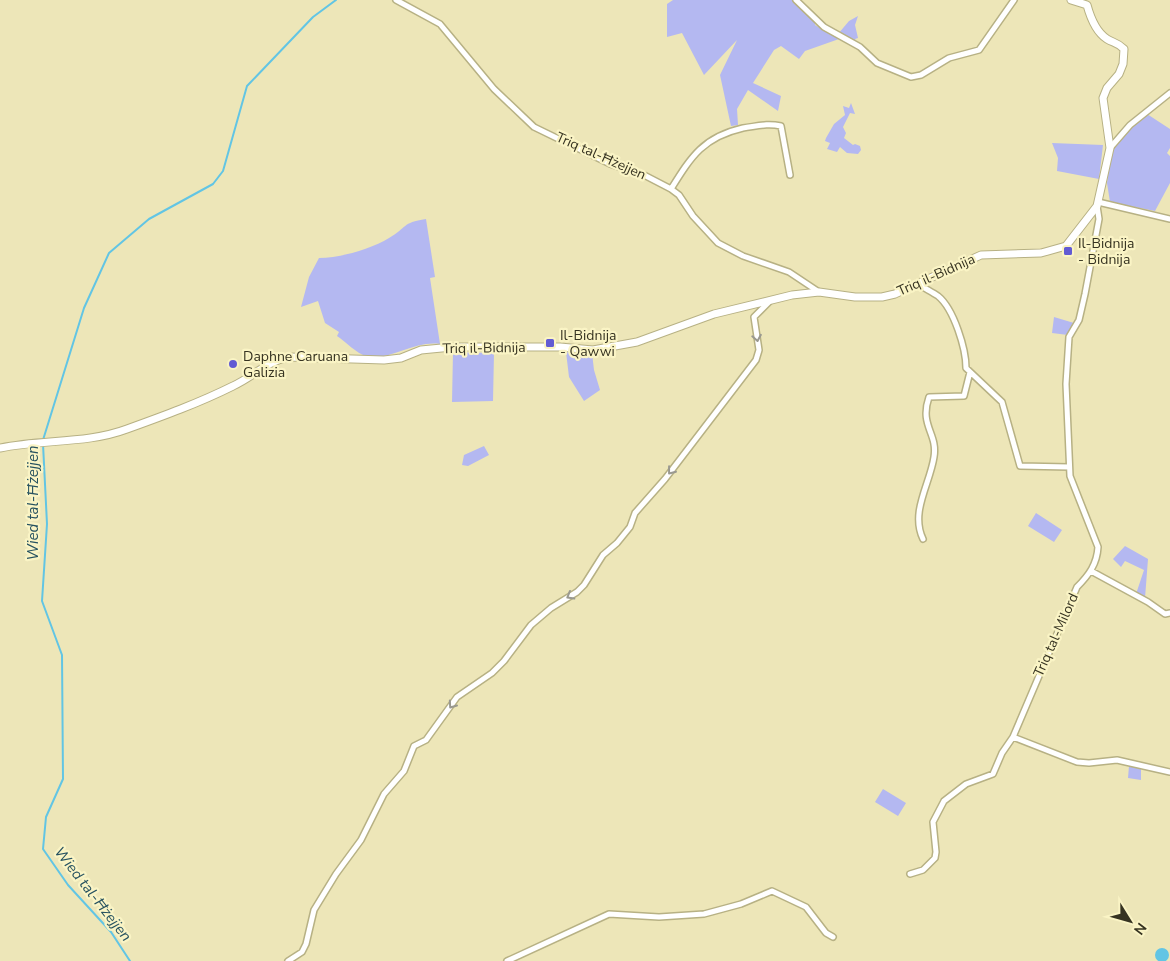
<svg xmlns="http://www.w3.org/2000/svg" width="1170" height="961" font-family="'Nunito Sans',sans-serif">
<rect width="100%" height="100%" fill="#ede6b8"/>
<path fill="#b4b8f1" d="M673,0H794L815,23V25L839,39L805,51L799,59L781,46L774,50L753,83L781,96L778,111L748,90L737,109L738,125L731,126L720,75L737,40L704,75L682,33L667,37V4Z
M858,16L855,25L858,38L855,39L857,43L838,34L849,21Z
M851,103L855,114L850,113L843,127L846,133L844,138L853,145L855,144L860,146L861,150L858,154L847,153L840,147L837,152L827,149L830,143L825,141L826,138L834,124L845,115L843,106L849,108Z
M1147,114L1170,129V148L1167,153L1170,156V183L1155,211L1110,202L1107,183L1111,152L1134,125Z
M1052,143L1103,145L1099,179L1057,171L1058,158Z
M426,219L435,277L430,278L440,344C415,340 388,362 366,356C357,354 345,341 337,336L339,332L325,323L318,301L301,307L309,277L319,258C340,258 371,249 389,238C408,227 401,223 426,219Z
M1054,317L1074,323L1068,335L1052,333Z
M453,352L494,353L493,401L452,402Z
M566,352L592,353L594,370L600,390L584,401L569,377Z
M484,446L489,455L468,466L462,465L464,455Z
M1036,513L1062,530L1054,542L1028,526Z
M1125,546L1148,559L1145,598L1136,594L1144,570L1125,561L1121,567L1113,559Z
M1129,766L1141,769V780L1128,778Z
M883,789L906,803L898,816L875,802Z"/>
<path fill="#62c5e4" d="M1155 955a7 7 0 1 1 14 0a7 7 0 1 1-14 0Z"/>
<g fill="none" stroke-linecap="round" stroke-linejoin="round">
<path stroke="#62c5e4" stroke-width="2" d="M43,440L84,308L109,253L149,219L213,184L223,171L247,86L313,17L336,0
M43,444L47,524L42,601L62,655L63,779L46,817L43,849L68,885L111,932L130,961"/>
<defs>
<path id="street" d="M396,0L440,24L494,89L534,127L610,164L644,175L671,189L679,195L693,216L718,243L743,256L789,272L819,292
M796,0L824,27L860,47L877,63L911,77L921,75L949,58L979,50L1014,0
M1110,148L1130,125L1170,93
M671,189C691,157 703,137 743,128C758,126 767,123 781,126L790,175
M1098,202L1170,219
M918,284C924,288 932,292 938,296C954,309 966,349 966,368L1002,402L1020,466L1069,467
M923,539C910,512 930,484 934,457C938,433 919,426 929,397L964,396L970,372
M1091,571L1148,602L1165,614L1170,613
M1013,737L1077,762L1089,763L1117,760L1170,772
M910,874L923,870L935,858L936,852L933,822L944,801L966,784L993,774L1002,753L1013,737L1077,587C1089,575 1097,564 1098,547L1070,476L1066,384L1069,337L1079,320L1085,294L1099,219L1097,206
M288,961L302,952L306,944L314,910L336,874L361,840L384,794L404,771L414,746L426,740L457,697L492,673L504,661L531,625L551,608L577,592L584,585L603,555L617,543L630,527L635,513L665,479L756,360L759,350L754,317L769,302
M507,961L609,914L659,917L704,914L741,904L772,891L806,907L826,933L833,937"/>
<path id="secondary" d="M0,448C42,439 87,444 127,429C163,416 199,403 233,386C253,377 267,361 289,357L384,360L401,358L421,350L452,347H560L593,350L637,342L714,314L792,295L819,292L855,297H882L895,294L981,255L1041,253L1066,246L1097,206L1110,148L1103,98L1107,88L1119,74L1123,64L1124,49C1117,42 1113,43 1107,39C1096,32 1090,16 1087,5L1071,0"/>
</defs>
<use href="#street" stroke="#b7b184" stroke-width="8"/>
<use href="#secondary" stroke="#b7b184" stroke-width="9"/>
<use href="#street" stroke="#fff" stroke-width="5"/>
<use href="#secondary" stroke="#fff" stroke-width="7"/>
</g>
<defs><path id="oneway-chevron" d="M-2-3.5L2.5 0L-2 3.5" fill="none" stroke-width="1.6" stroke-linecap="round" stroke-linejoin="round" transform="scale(1.25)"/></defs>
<g stroke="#9a9990">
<use href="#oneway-chevron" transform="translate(757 338) rotate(80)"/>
<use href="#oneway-chevron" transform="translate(671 471) rotate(128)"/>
<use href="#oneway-chevron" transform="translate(570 596) rotate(150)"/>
<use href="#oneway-chevron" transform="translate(452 705) rotate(125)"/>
</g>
<g fill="#625bd3" stroke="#faf4c5" stroke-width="2">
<rect x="1063" y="246" width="10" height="10" rx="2.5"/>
<rect x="545" y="338" width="10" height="10" rx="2.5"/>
<circle cx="233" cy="364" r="5"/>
</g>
<g text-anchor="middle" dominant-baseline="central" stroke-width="4.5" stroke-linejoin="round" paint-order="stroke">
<g font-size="14" fill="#363321" stroke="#faf4c5">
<text transform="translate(601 156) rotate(24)">Triq tal-Ħżejjen</text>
<text transform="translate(936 275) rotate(-24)">Triq il-Bidnija</text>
<text transform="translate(484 348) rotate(-1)">Triq il-Bidnija</text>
<text transform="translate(1056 635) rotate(-66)">Triq tal-Milord</text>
</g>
<g font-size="14" fill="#363321" stroke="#faf4c5" text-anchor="start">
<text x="1078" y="243">Il-Bidnija<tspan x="1078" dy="16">- Bidnija</tspan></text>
<text x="560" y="335">Il-Bidnija<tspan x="560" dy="16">- Qawwi</tspan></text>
<text x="243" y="356">Daphne Caruana<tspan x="243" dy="16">Galizia</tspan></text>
</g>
<g font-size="15" font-style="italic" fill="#275260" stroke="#faf4c5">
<text transform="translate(33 503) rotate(-90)">Wied tal-Ħżejjen</text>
<text transform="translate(93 894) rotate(52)">Wied tal-Ħżejjen</text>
</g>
</g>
<g transform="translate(1130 921) rotate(127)" stroke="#faf4c5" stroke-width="4" paint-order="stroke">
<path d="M0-4L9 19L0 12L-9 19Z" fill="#363321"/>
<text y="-8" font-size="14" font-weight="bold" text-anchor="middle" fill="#363321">N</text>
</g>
</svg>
